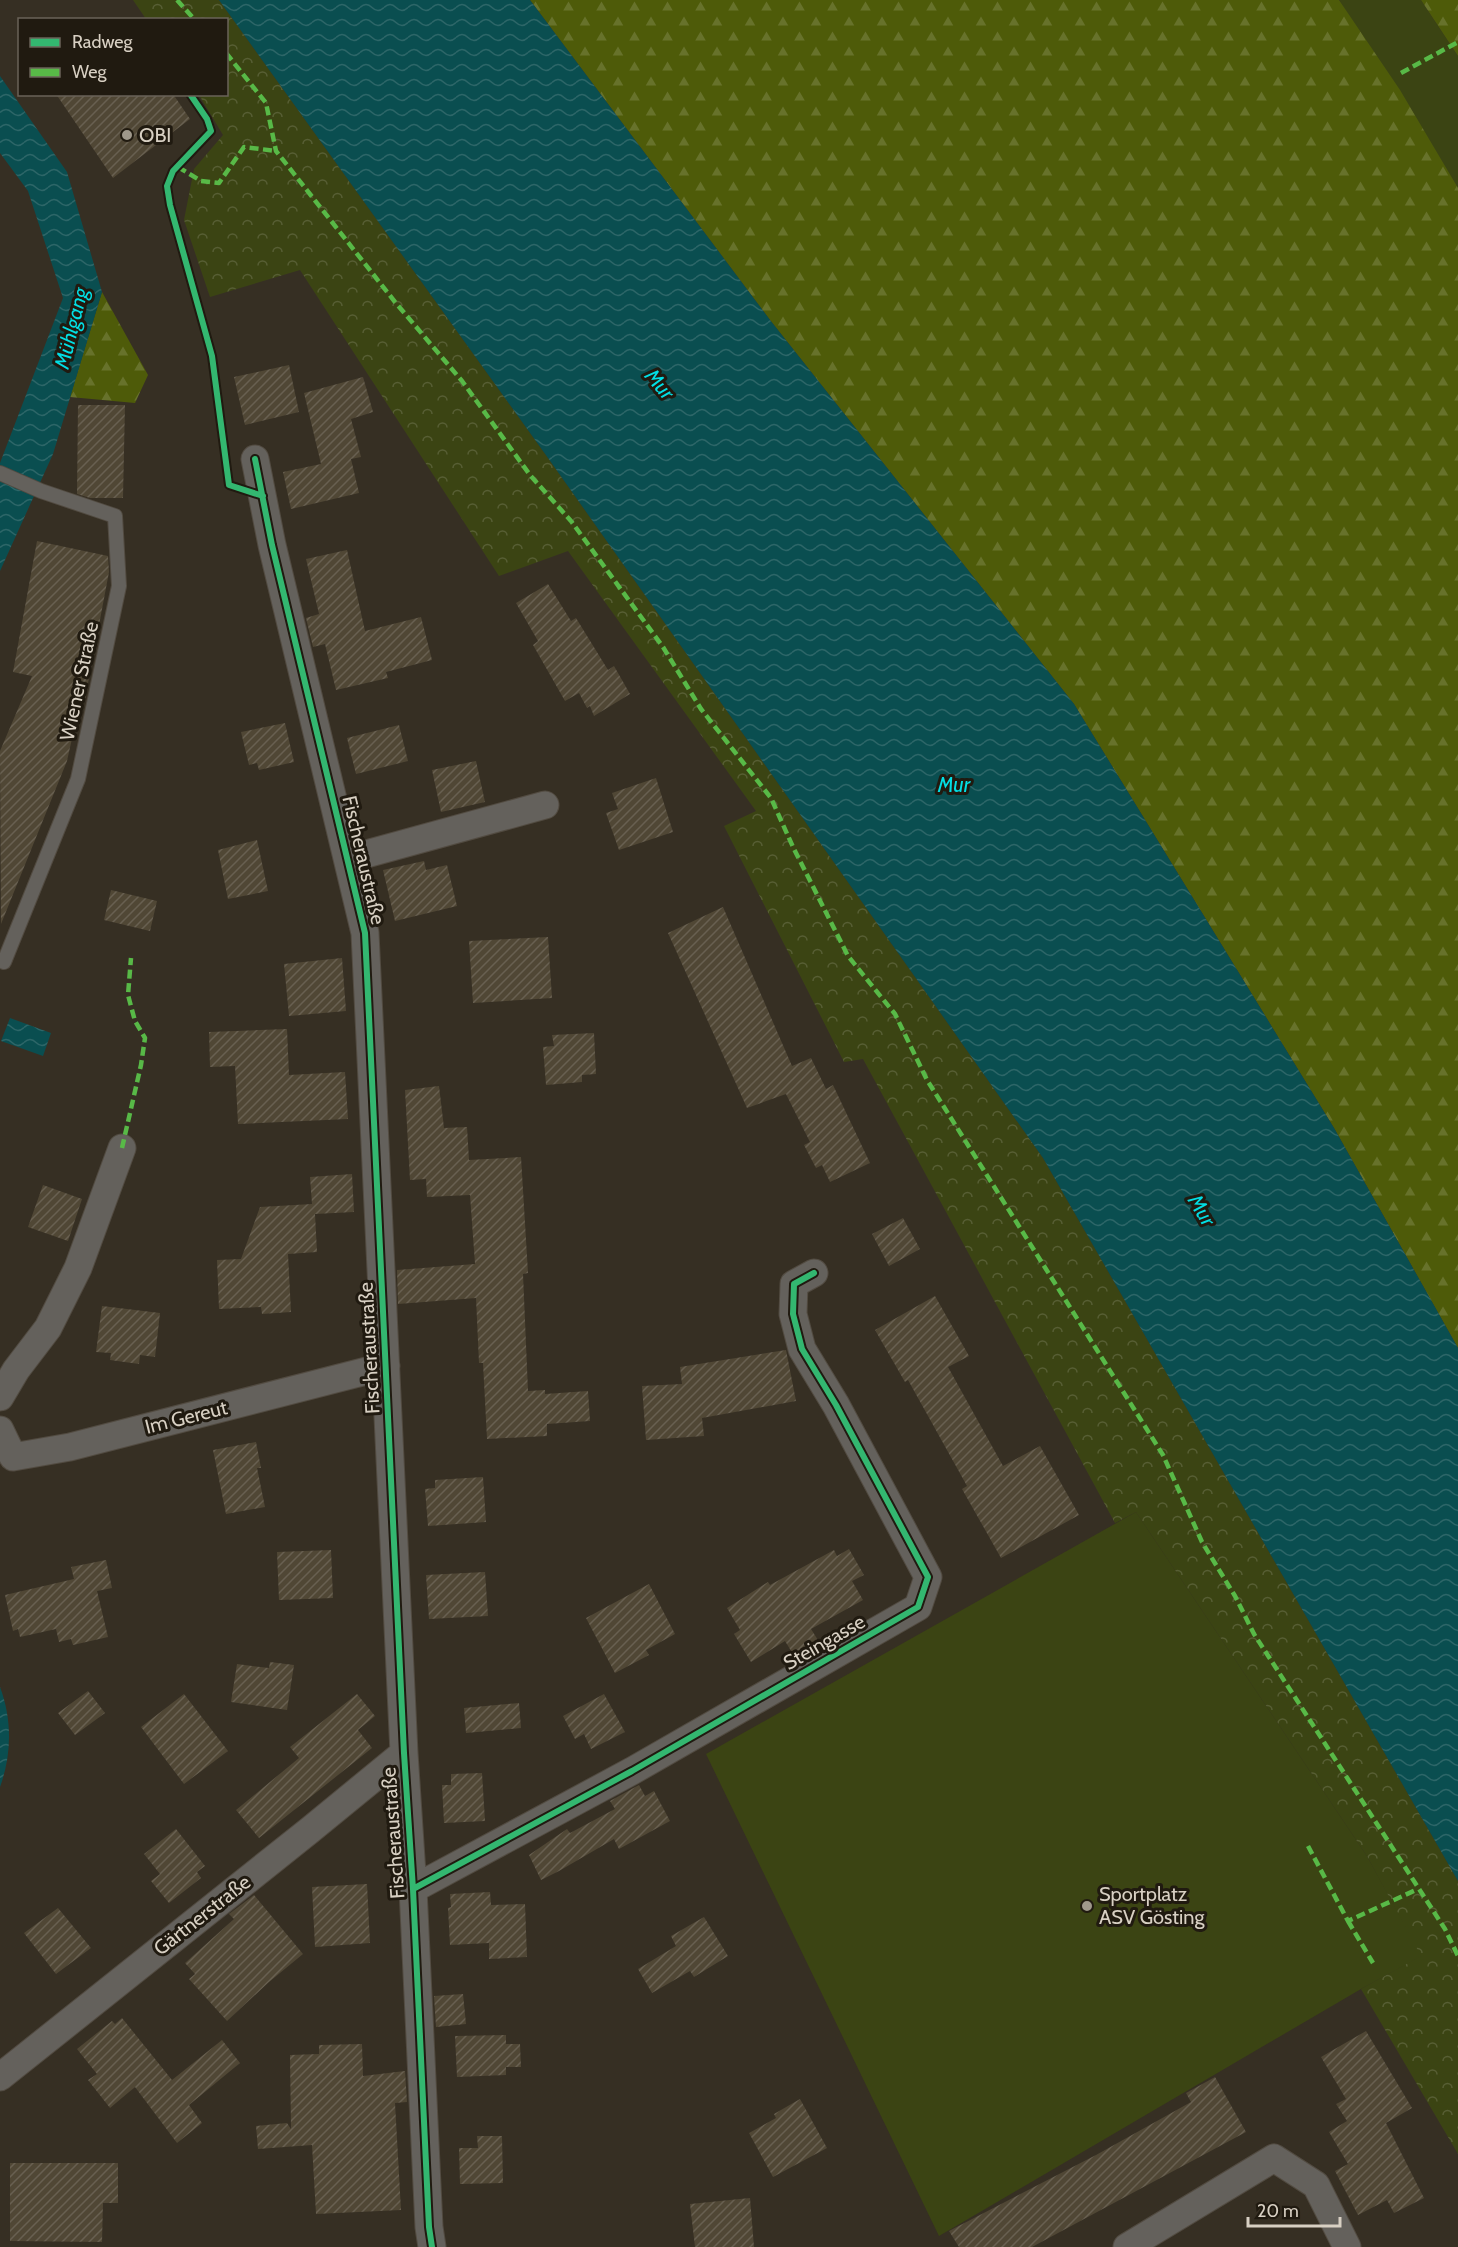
<svg xmlns="http://www.w3.org/2000/svg" width="1458" height="2247" viewBox="0 0 1458 2247" font-family="Cabin,sans-serif">
<style>
.green{fill:#3b4413}
.forest{fill:url(#forest-firs)}
.park{fill:url(#park-crowns)}
.water{fill:url(#water-waves)}
.building{fill:url(#building-hatch)}
.lines{fill:none;stroke-linecap:round;stroke-linejoin:round}
.lane-casing{stroke:#524b41;stroke-width:16}
.street-casing{stroke:#524b41;stroke-width:29}
.lane{stroke:#64615c;stroke-width:14}
.street{stroke:#64615c;stroke-width:27}
.quiet{stroke:#58b947;stroke-width:4.5;stroke-dasharray:9 4.5;stroke-linecap:butt}
.cycleway-casing{stroke:#201a10;stroke-width:10}
.cycleway{stroke:#33b770;stroke-width:6}
.poi-dot{fill:#9f988b;stroke:#201a10;stroke-width:2}
.labels{text-anchor:middle;dominant-baseline:central;stroke-width:6;stroke-linejoin:round;paint-order:stroke}
.poi-label{font-size:20px;fill:#d8d0c3;stroke:#201a10;text-anchor:start}
.street-label{font-size:20px;fill:#d8d0c3;stroke:#201a10}
.water-label{font-size:21px;font-style:italic;fill:#02dee4;stroke:#201a10}
</style>
<defs>
<pattern id="forest-firs" width="22" height="20" patternUnits="userSpaceOnUse" patternTransform="scale(1.5)"><rect width="22" height="20" fill="#4e5b09"/><path d="M5 1l3.5 6h-7zM16 11l3.5 6h-7z" fill="#67722b"/></pattern>
<pattern id="park-crowns" width="20" height="18" patternUnits="userSpaceOnUse" patternTransform="scale(1.5)"><rect width="20" height="18" fill="#3b4413"/><path d="M2 6a3 3 0 1 1 6 0M12 15a3 3 0 1 1 6 0" fill="none" stroke="#575e34"/></pattern>
<pattern id="water-waves" width="16" height="10" patternUnits="userSpaceOnUse" patternTransform="scale(1.5)"><rect width="16" height="10" fill="#0a4e50"/><path d="M0 5q4-4 8 0t8 0" fill="none" stroke="#2d6668"/></pattern>
<pattern id="building-hatch" width="6" height="6" patternUnits="userSpaceOnUse" patternTransform="scale(1.5)"><rect width="6" height="6" fill="#504735"/><path d="M-1 1l2-2M0 6l6-6M5 7l2-2" fill="none" stroke="#686051"/></pattern>
</defs>
<rect width="100%" height="100%" fill="#362f23"/>
<path class="green" d="M1339 0H1421L1458 56V189Z
M1136 1512 1367 1856 1422 1956 1361 1989 939 2236 706 1754Z"/>
<path class="forest" d="M530 0H1339L1400 90 1458 188V1348L1334 1128 1074 704 770 320Z
M1421 0H1458V56Z
M102 292 148 375 135 403 70 397Z"/>
<path class="park" d="M133 0H219L548 458 1043 1158 1458 1881V2154L1361 1989 1421 1956 1367 1856 1136 1512 1115 1523 863 1059 844 1062 724 826 756 811 568 551 499 576 300 270 210 297 184 220 194 169 223 135 199 95 226 94V20L146 19Z"/>
<path class="water" d="M219 0H530L770 320 1074 704 1334 1128 1458 1348V1881L1043 1158 548 458Z
M0 76 67 172 102 292 53 454 0 571V463L63 298 28 191 0 153Z
M10 1018 51 1033 43 1056 1 1041Z
M0 1687C12 1719 12 1754 0 1787Z"/>
<path class="building" d="M56 94H173L190 119 113 178Z
M289 365 299 412 245 425 234 377Z
M363 377 373 412 351 419 361 457 351 459 359 493 291 509 283 472 321 464 304 393Z
M78 405H125L123 498H90L77 494Z
M37 541 108 556 109 572 85 699 81 698 67 761 1 924 0 751 32 676 13 672Z
M347 550 365 631 421 617 432 660 386 672 388 678 336 690 325 644 313 647 306 618 319 614 306 559Z
M548 584 571 621 576 618 608 670 614 666 630 694 594 716 590 706 587 708 579 693 565 701 533 645 538 641 516 603Z
M285 723 294 762 259 770 257 763 249 765 241 732Z
M399 725 408 761 356 774 347 738Z
M476 761 485 802 441 812 432 770Z
M656 778 673 832 619 850 606 813 618 809 612 793Z
M257 840 268 891 228 899 218 850Z
M424 861 426 870 447 865 457 906 395 921 383 870Z
M111 890 157 901 150 931 104 920Z
M723 907 792 1066 811 1058 826 1089 833 1085 870 1163 830 1182 822 1165 816 1168 804 1145 810 1142 786 1094 747 1108 668 933Z
M548 937 552 998 473 1003 469 941Z
M342 958 346 1011 289 1016 284 964Z
M287 1029 289 1075 345 1072 348 1119 238 1124 235 1066 210 1067 209 1032Z
M594 1033 596 1074 582 1075V1082L546 1085 543 1047 554 1046 552 1035Z
M439 1086 444 1128 467 1127 469 1160 521 1157 528 1273 523 1274 528 1391 545 1390V1394L588 1391 590 1421 547 1424V1436L487 1439 483 1363H479L476 1298 398 1304 397 1270 475 1264 470 1195 427 1197 426 1179 410 1180 405 1090Z
M352 1174 354 1212 315 1214 317 1252 288 1254 291 1312 262 1314 261 1307 219 1309 217 1260 241 1259 260 1207 312 1204 310 1177Z
M43 1185 82 1199 68 1241 28 1227Z
M903 1218 920 1249 889 1266 872 1234Z
M935 1296 969 1356 948 1367 1003 1466 1040 1446 1079 1515 1001 1558 962 1489 967 1486 908 1380 905 1382 875 1330Z
M102 1306 160 1313 155 1357 140 1355 139 1364 110 1360 111 1353 96 1352Z
M786 1350 796 1401 702 1418 704 1436 646 1440 642 1386 682 1384 680 1367Z
M256 1442 261 1468H257L265 1507 226 1514 213 1450Z
M483 1477 486 1522 428 1526 425 1489 435 1488V1480Z
M849 1549 864 1575 852 1581 863 1600 811 1629 821 1645 796 1659 785 1641 751 1662 734 1634 740 1630 727 1608 768 1582 770 1585 834 1550 837 1556Z
M331 1550 333 1598 279 1600 277 1552Z
M106 1560 112 1588 97 1591 108 1637 73 1645 71 1639 59 1642 56 1629 20 1637 18 1629 13 1631 5 1595 74 1579 71 1567Z
M485 1572 488 1616 429 1619 426 1575Z
M649 1584 675 1634 646 1650 649 1655 615 1673 586 1618Z
M270 1662 294 1665 287 1710 231 1702 237 1664 269 1668Z
M88 1691 105 1713 75 1735 58 1713Z
M184 1694 228 1751 184 1784 141 1727Z
M357 1694 375 1716 358 1730 372 1748 259 1838 236 1810 299 1758 290 1747Z
M604 1694 625 1732 591 1749 584 1734 575 1739 563 1716Z
M519 1703 521 1728 466 1733 464 1708Z
M482 1773 485 1821 444 1823 442 1785H451V1774Z
M639 1785 645 1796 654 1791 670 1821 619 1849 614 1839 559 1871 541 1880 529 1855 567 1829 570 1833 615 1809 610 1801Z
M176 1829 205 1866 197 1872 201 1878 169 1903 151 1881 160 1874 144 1854Z
M367 1884 370 1943 315 1947 312 1887Z
M490 1892 491 1905 525 1904 527 1957 489 1959V1943L450 1945 448 1908 451 1907 450 1894Z
M254 1895 303 1954 269 1982 227 2021 189 1979 195 1974 185 1963 234 1919 229 1914Z
M58 1908 91 1948 56 1974 24 1933Z
M704 1917 728 1956 694 1977 690 1971 652 1993 638 1969 676 1946 671 1936Z
M463 1994 466 2024 436 2027 434 1996Z
M122 2018 172 2080 222 2040 240 2063 189 2105 202 2123 177 2143 135 2087 110 2108 88 2080 97 2074 77 2049 112 2021 115 2024Z
M1366 2031 1412 2108 1386 2123 1424 2198 1394 2213 1387 2200 1358 2215 1335 2171 1348 2164 1329 2132 1347 2121 1336 2104 1346 2099 1321 2057Z
M506 2035V2044H520L521 2067H506V2075L457 2077 455 2036Z
M362 2044 363 2076 405 2071 407 2102 395 2103 401 2210 316 2214 312 2145 258 2149 256 2126 287 2123 291 2129 290 2055 319 2054V2045Z
M1215 2077 1246 2132 1032 2247H959L949 2231 1096 2155 1191 2102 1186 2093Z
M800 2099 827 2148 773 2177 749 2133 776 2118 774 2114Z
M477 2136H502L503 2183 460 2184 459 2148H478Z
M10 2163H118V2203H103L102 2242 10 2241Z
M750 2198 754 2247H695L690 2204Z"/>
<g class="lines">
<defs>
<path id="lane" d="M0 473 41 491 115 516 119 586 78 779 4 962"/>
<path id="street" d="M255 459 272 545 365 933 404 1753 413 1889 429 2227 432 2247
M348 859 545 805
M0 1397 16 1370 48 1328 78 1268 122 1148
M0 1430 13 1457 70 1447 386 1366
M413 1889 632 1771 918 1607 928 1577 836 1405 802 1349 793 1314 794 1284 814 1273
M0 2077 310 1830 404 1753
M1127 2247 1274 2158 1316 2185 1347 2247"/>
</defs>
<use href="#lane" class="lane-casing"/>
<use href="#street" class="street-casing"/>
<use href="#lane" class="lane"/>
<use href="#street" class="street"/>
<path class="quiet" d="M177 0 195 20
M226 53 266 103 276 151 395 302 462 381 530 475 571 521 663 647 701 709 771 798 793 847 848 956 895 1014 927 1080 1163 1455 1202 1542 1235 1596 1254 1634 1445 1929 1458 1956
M1401 73 1458 42
M178 167 201 181 219 183 244 147 276 151
M122 1148 141 1065 145 1038 135 1021 128 995 131 958
M1308 1846 1348 1921 1418 1889
M1348 1921 1373 1963"/>
<defs>
<path id="cycleway" d="M190 94 207 119 211 131 173 171 167 186 170 205 212 356 229 485 263 496
M255 459 272 545 365 933 404 1753 413 1889 429 2227 432 2247
M413 1889 632 1771 918 1607 928 1577 836 1405 802 1349 793 1314 794 1284 814 1273"/>
</defs>
<use href="#cycleway" class="cycleway-casing"/>
<use href="#cycleway" class="cycleway"/>
</g>
<g class="poi-dot">
<circle cx="127" cy="135" r="6"/>
<circle cx="1087" cy="1906" r="6"/>
</g>
<g class="labels">
<g class="poi-label">
<text x="139" y="135">OBI</text>
<text x="1099" y="1894">Sportplatz<tspan x="1099" dy="23">ASV Gösting</tspan></text>
</g>
<g class="street-label">
<text transform="translate(79 681) rotate(-78)">Wiener Straße</text>
<text transform="translate(364 860) rotate(77)">Fischeraustraße</text>
<text transform="translate(369 1348) rotate(-93)">Fischeraustraße</text>
<text transform="translate(186 1417) rotate(-14)">Im Gereut</text>
<text transform="translate(824 1642) rotate(-30)">Steingasse</text>
<text transform="translate(393 1833) rotate(-94)">Fischeraustraße</text>
<text transform="translate(202 1915) rotate(-38)">Gärtnerstraße</text>
</g>
<g class="water-label">
<text transform="translate(71 328) rotate(-76)">Mühlgang</text>
<text transform="translate(660 384) rotate(50)">Mur</text>
<text x="954" y="784">Mur</text>
<text transform="translate(1202 1210) rotate(59)">Mur</text>
</g>
</g>
<rect x="18" y="18" width="210" height="78" fill="#201a10" stroke="#6a6358" stroke-width="1.5"/>
<rect x="30" y="38" width="30" height="9" fill="#33b770" stroke="#6a6358" stroke-width="1.5"/>
<text x="72" y="48" font-size="18" fill="#d8d0c3">Radweg</text>
<rect x="30" y="68" width="30" height="9" fill="#58b947" stroke="#6a6358" stroke-width="1.5"/>
<text x="72" y="78" font-size="18" fill="#d8d0c3">Weg</text>
<path d="M1248 2217v9h92v-9" fill="none" stroke="#d8d0c3" stroke-width="3"/>
<text x="1257" y="2217" font-size="18" fill="#d8d0c3" stroke="#201a10" stroke-width="4.5" paint-order="stroke">20 m</text>
</svg>
